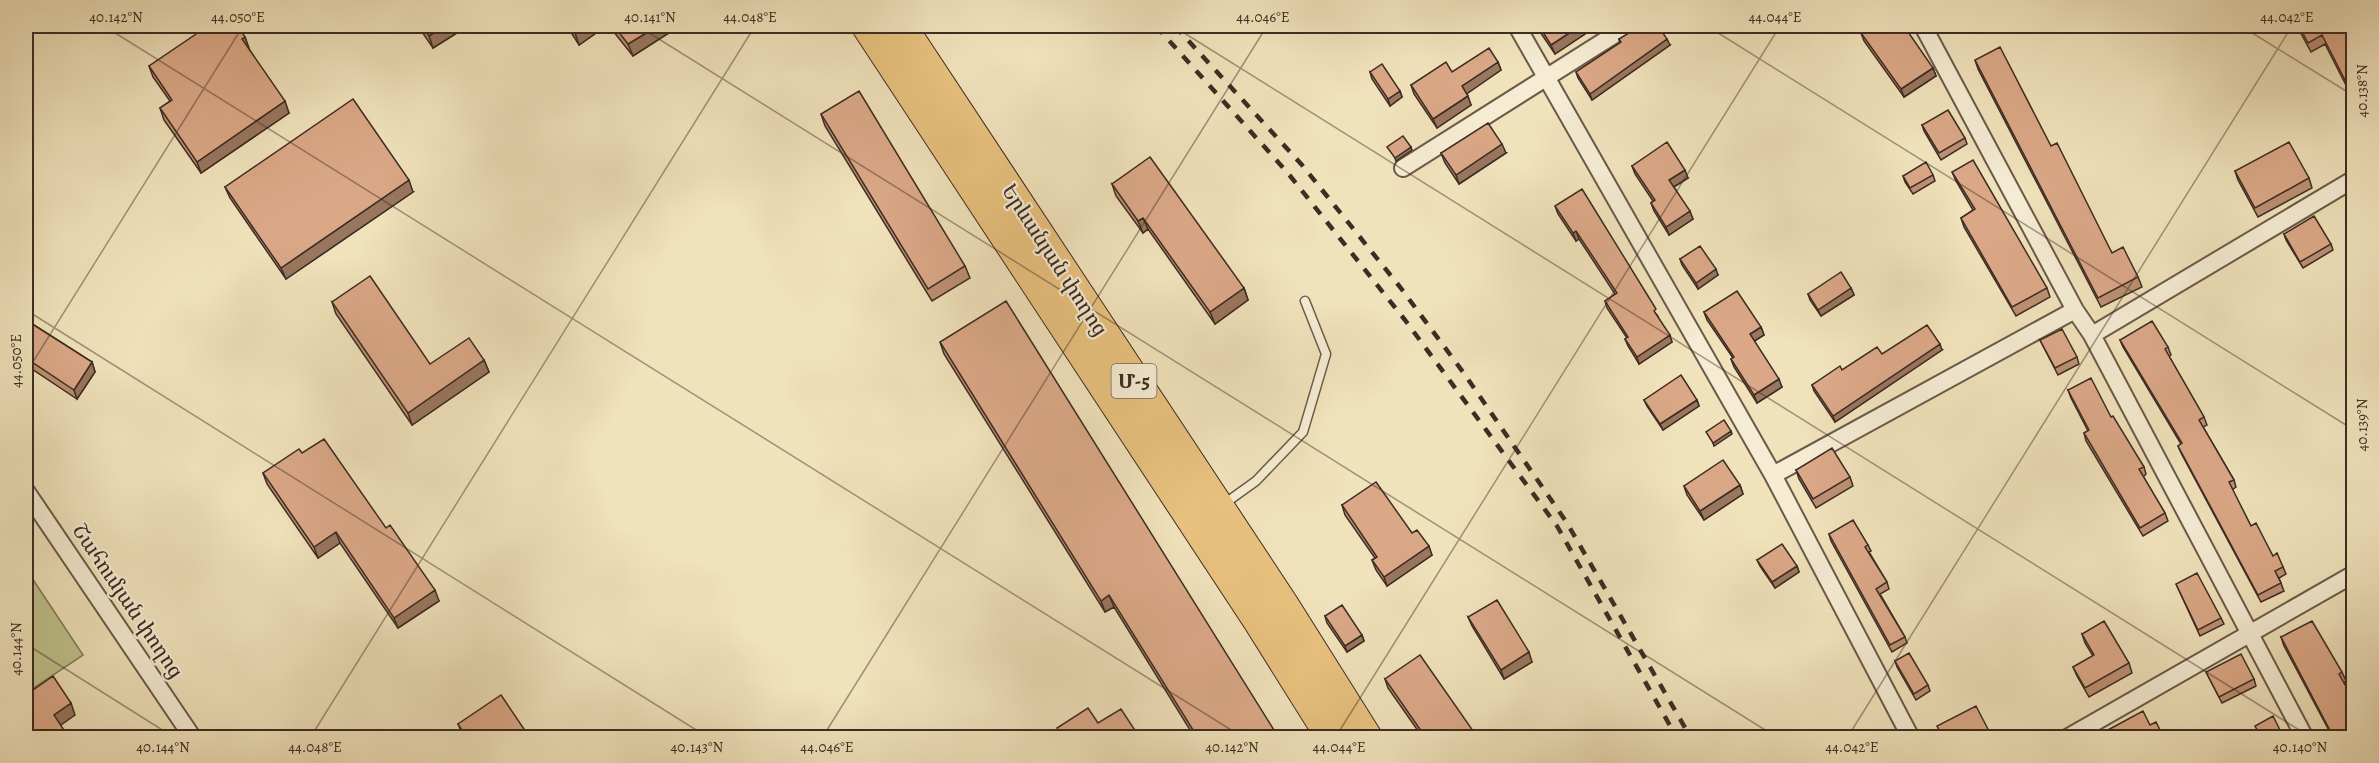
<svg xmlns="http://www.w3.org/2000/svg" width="2379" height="763" viewBox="0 0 2379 763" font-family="Alegreya,'Noto Serif Armenian',serif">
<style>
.green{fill:#bfc28c;stroke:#7e7758;stroke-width:1.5}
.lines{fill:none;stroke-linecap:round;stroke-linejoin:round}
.lane-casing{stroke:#6a5a49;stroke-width:11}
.street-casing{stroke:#6a5a49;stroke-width:20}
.highway-casing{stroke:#3d2c23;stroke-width:34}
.lane{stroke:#f5ecd3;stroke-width:8}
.street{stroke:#f5ecd3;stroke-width:16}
.highway{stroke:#e8c17e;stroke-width:32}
.rail{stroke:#3d2c23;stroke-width:4.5;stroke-dasharray:10 10;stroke-linecap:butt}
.wall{fill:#bc9074;stroke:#3d2c23;stroke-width:1.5}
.shaded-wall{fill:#99765e;stroke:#3d2c23;stroke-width:1.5}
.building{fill:#dba887;stroke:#3d2c23;stroke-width:1.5}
.ticks{fill:none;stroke:#3d2c23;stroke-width:1.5;stroke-opacity:0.45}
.labels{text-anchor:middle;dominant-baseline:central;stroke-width:4.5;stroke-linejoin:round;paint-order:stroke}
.shield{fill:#f5ecd3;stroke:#746658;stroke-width:1.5}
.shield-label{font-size:20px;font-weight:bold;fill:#3d2c23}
.street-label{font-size:21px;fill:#3d2c23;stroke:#f5ecd3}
.neatline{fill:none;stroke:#3d2c23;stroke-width:2}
.ticks-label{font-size:15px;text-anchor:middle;fill:#3d2c23}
</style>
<rect width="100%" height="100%" fill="#f0e2bb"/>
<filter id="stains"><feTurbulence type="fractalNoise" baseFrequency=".00333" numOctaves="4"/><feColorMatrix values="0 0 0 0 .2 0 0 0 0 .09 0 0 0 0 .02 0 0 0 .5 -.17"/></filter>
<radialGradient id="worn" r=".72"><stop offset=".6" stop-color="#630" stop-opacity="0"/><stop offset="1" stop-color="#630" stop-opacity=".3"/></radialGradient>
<path class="green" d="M26 569 83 655 26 693Z"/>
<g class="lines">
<defs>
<path id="lane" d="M1224 504 1256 481 1303 432 1326 354 1305 301"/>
<path id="street" d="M1517 26 1773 475 1911 738
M1923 26 2075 310 2092 335 2305 738
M1403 168 1628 26
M2092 335 2354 179
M1773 475 2075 310
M26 491 193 738
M2067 738 2354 574"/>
<path id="highway" d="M868 26 1259 620 1333 738
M900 26 1283 606 1366 738"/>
</defs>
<use href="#lane" class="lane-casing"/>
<use href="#street" class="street-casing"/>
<use href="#highway" class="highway-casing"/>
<use href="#lane" class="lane"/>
<use href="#street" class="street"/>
<use href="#highway" class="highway"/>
<path class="rail" d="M1156 26 1287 172 1405 320 1557 526 1677 738
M1175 26 1302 165 1400 287 1463 372 1567 523 1691 738"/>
</g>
<path class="wall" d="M418 26H468L433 48Z
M567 26H606L579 45Z
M609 26H678V27L633 56Z
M1536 26H1597L1555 54Z
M2297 26H2354V96L2352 97 2325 44 2311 52Z
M1861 33 1933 68 1936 76 1904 97 1864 41Z
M245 37 249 49 289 113 201 173 164 120 160 108 170 101 153 77 149 66Z
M1619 39 1670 45 1592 100 1578 78 1576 72 1620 43Z
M1975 60 2051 146 2112 253 2138 277 2142 287 2101 307 1978 69Z
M1498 62 1501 70 1466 93 1471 105 1437 128 1414 94 1411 85Z
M1370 72 1400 91 1402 97 1390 106 1372 79Z
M821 114 965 266 970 278 932 301 825 126Z
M1922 125 1965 138 1967 144 1941 160 1924 131Z
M1441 153H1506L1459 184 1445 163Z
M1632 166 1688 178 1674 187 1693 219 1669 235 1654 211 1651 203 1653 201 1635 174Z
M2235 171 2309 178 2312 188 2258 217 2238 180Z
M1952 172 2047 288 2050 297 2016 316 1964 227 1961 218 1973 210 1956 181Z
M1933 175 1935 181 1913 194 1905 182 1903 176Z
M1112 184 1244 288 1248 300 1215 324 1148 229 1143 233 1116 196Z
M225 187 413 192 286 279 230 198Z
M1555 206 1658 316V317L1672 342 1639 364 1628 346 1625 339 1627 338 1607 308 1605 301 1615 294 1579 239 1576 241 1558 214Z
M2284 234 2331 244 2333 250 2303 268 2286 240Z
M1680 259 1718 275 1698 289 1682 265Z
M1851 288 1854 295 1821 316 1810 300 1808 294Z
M332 302 430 364 484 360 489 372 412 425 336 314Z
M1704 312 1761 327 1764 335 1754 341 1782 387 1757 403 1734 367 1731 359 1733 358 1707 320Z
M26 320 92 362 95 372 77 399 26 365Z
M2040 340 2077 357 2079 364 2058 375Z
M2120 340 2168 347 2171 355 2169 356 2204 417 2207 425 2203 427 2234 480 2236 487 2232 490 2251 526 2273 556 2283 567 2286 574 2279 578 2284 591 2261 602 2181 453 2178 446 2181 444 2123 347Z
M940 342 1279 738H1195L1114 607 1105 612 944 354Z
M1942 350 1835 422 1814 391 1812 385 1842 370 1882 354Z
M2068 390 2111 417 2144 467 2146 474 2143 477 2165 513 2168 521 2143 536 2086 441 2084 433 2088 431 2071 398Z
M1644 400H1697L1699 406 1663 430 1647 406Z
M302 453 386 528 439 601 398 628 340 543 318 558 267 484 263 473Z
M1796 470 1850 477 1853 486 1816 508 1799 479Z
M1740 485 1743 494 1704 520 1687 495 1684 486Z
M1342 505 1412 533 1432 555 1387 586 1376 570 1372 560 1375 558 1345 515Z
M1829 534 1868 545 1871 551 1869 552 1887 582 1889 589 1880 594 1905 637 1907 643 1892 652 1831 541Z
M1757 560 1797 566 1799 572 1775 588 1760 566Z
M2176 584 2221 618 2224 624 2200 636Z
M1325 616 1362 635 1364 641 1347 652 1327 623Z
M1468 617 1532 662 1504 679 1472 626Z
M2082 634 2129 663 2132 673 2089 697 2077 676 2073 667 2093 656 2085 643Z
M2281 637 2342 672 2346 681 2344 682 2354 738H2333L2284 646Z
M1895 661 1928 685 1930 691 1916 700 1897 667Z
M2206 672 2254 679 2256 686 2222 703Z
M1385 679 1478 738H1423L1388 688Z
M458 724 530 738H464Z"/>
<path class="shaded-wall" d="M445 26H468L433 48 429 36Z
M585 26H606L579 45 575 33Z
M658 26H678V27L633 56 628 44Z
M1580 26H1597L1555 54 1551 45Z
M245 37 249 48 246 50 242 39Z
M1667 39 1670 45 1592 100 1590 94Z
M1498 62 1501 70 1465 95 1462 86Z
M1933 68 1936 76 1904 97 1901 89Z
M1400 91 1402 97 1390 106 1388 99Z
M1468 96 1471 105 1437 128 1433 119Z
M285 101 289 113 201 173 197 162Z
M1502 144 1506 153 1459 184 1456 175Z
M1411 147 1412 150 1396 161 1395 158Z
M1685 170 1688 178 1672 188 1669 180Z
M409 180 413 192 286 279 281 268Z
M1690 211 1693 219 1669 235 1666 227Z
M1143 218 1148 229 1143 233 1138 221Z
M1576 231 1579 239 1576 241 1573 233Z
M1716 269 1718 275 1698 289 1696 283Z
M1244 288 1248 300 1215 324 1210 312Z
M1851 288 1854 295 1821 316 1818 310Z
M1761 327 1764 335 1753 342 1750 334Z
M1670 335 1672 342 1639 364 1637 357Z
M1940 344 1942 350 1835 422 1833 416Z
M484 360 489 372 412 425 408 413Z
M92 362 95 372 77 399 74 390Z
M1779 379 1782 387 1757 403 1754 395Z
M1697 400 1699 406 1663 430 1660 424Z
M1731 431 1732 434 1714 446 1713 443Z
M1740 485 1743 494 1704 520 1700 511Z
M336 532 340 543 318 558 314 547Z
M1429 546 1432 555 1387 586 1384 577Z
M1797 566 1799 572 1775 588 1772 582Z
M435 590 439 601 398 628 394 618Z
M1109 595 1114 607 1105 612 1101 601Z
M1362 635 1364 641 1347 652 1345 646Z
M1529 652 1532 662 1504 679 1501 670Z
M71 703 75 715 58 727 54 715Z"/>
<path class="building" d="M208 26H238L245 37 242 39 285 101 197 162 160 108 172 100 149 66Z
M422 26H445L429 36Z
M570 26H585L575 33Z
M614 26H658L628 44Z
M1539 26H1580L1551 45Z
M1640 26H1658L1667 39 1590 94 1576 72 1621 42 1619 39Z
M1873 26H1904L1933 68 1901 89 1861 33Z
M2299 26H2354V85L2349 88 2322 35 2308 43Z
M2000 47 2051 146 2057 143 2112 253 2123 247 2138 277 2098 298 1975 60Z
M1489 48 1498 62 1462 86 1468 96 1433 119 1411 85 1446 62 1452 72Z
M1382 64 1400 91 1388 99 1370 72Z
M859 91 965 266 928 289 821 114Z
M353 99 409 180 281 268 225 187Z
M1948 110 1965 138 1939 153 1922 125Z
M1488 123 1502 144 1456 175 1441 153Z
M1403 136 1411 147 1395 158 1387 147Z
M1667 142 1685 170 1669 180 1690 211 1666 227 1651 203 1655 200 1632 166Z
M2289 142 2309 178 2255 208 2235 171Z
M1150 157 1244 288 1210 312 1143 218 1138 221 1112 184Z
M1973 160 2047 288 2012 307 1961 218 1975 209 1952 172Z
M1926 162 1933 175 1910 188 1903 176Z
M1582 189 1656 309 1654 311 1670 335 1637 357 1625 339 1628 337 1605 301 1617 293 1576 231 1573 233 1555 206Z
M2314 216 2331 244 2300 262 2284 234Z
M1700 246 1716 269 1696 283 1680 259Z
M1841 272 1851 288 1818 310 1808 294Z
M370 276 430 364 469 338 484 360 408 413 332 302Z
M1737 291 1761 327 1750 334 1779 379 1754 395 1731 359 1734 357 1704 312Z
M1006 301 1279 738H1198L1109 595 1101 601 940 342Z
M26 320 92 362 74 390 26 358Z
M2152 321 2168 347 2165 349 2204 417 2199 420 2234 480 2229 482 2251 526 2256 523 2273 556 2277 553 2283 567 2275 571 2281 583 2258 595 2178 446 2182 443 2120 340Z
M1927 325 1940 344 1833 416 1812 385 1840 366 1842 370 1877 347 1882 354Z
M2062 329 2077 357 2055 368 2040 340Z
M1681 375 1697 400 1660 424 1644 400Z
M2091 378 2111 417 2113 416 2144 467 2139 469 2165 513 2140 528 2084 433 2089 430 2068 390Z
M1724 420 1731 431 1713 443 1706 432Z
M324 439 386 528 390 525 435 590 394 618 336 532 314 547 263 473 299 449 302 453Z
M1832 448 1850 477 1813 499 1796 470Z
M1723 460 1740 485 1700 511 1684 486Z
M1376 482 1412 533 1417 530 1429 546 1384 577 1372 560 1377 557 1342 505Z
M1853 520 1868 545 1865 547 1887 582 1876 589 1905 637 1890 645 1829 534Z
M1782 544 1797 566 1772 582 1757 560Z
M2197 573 2221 618 2198 630 2176 584Z
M1497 600 1529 652 1501 670 1468 617Z
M1342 605 1362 635 1345 646 1325 616Z
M2104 621 2129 663 2085 688 2073 667 2094 655 2082 634Z
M2312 621 2342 672 2339 674 2354 701V738H2334L2281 637Z
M1909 653 1928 685 1914 694 1895 661Z
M2241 654 2254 679 2219 697 2206 672Z
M1420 655 1478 738H1426L1385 679Z
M53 676 71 703 54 715 69 738H28L26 734V695Z
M501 695 530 738H467L458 724Z
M1976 706 1992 737 1943 738 1937 726Z
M1088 708 1098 723 1121 709 1140 738H1063L1057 728Z
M2143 711 2150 725 2156 722 2164 738H2093Z
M2273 716 2284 738H2255L2260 735 2255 726Z"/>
<path class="ticks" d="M104 26 1244 738M638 26 1778 738M1173 26 2312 738M1707 26 2354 430M2241 26 2354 96M26 310 709 738M26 373 243 26M26 644 175 738M310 738 755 26M822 738 1267 26M1335 738 1780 26M1847 738 2292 26"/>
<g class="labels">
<rect class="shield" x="1111.5" y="364" width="45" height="34" rx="4.5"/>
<g class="shield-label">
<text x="1134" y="381">Մ-5</text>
</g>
<g class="street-label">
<text transform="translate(1055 260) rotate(57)">Երևանյան փողոց</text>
<text transform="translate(128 601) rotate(56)">Շահումյան փողոց</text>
</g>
</g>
<rect width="2379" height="763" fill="none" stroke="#f0e2bb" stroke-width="66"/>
<rect x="33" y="33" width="2313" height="697" class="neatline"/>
<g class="ticks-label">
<text x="116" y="22">40.142°N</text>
<text x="238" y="22">44.050°E</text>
<text x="650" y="22">40.141°N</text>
<text x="750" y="22">44.048°E</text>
<text x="1263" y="22">44.046°E</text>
<text x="1775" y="22">44.044°E</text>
<text x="2287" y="22">44.042°E</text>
<text transform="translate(2362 91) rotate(-90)" y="5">40.138°N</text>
<text transform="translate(16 361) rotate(-90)" y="5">44.050°E</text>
<text transform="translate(2362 425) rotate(-90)" y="5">40.139°N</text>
<text transform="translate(16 649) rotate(-90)" y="5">40.144°N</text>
<text x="163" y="752">40.144°N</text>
<text x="315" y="752">44.048°E</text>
<text x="697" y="752">40.143°N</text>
<text x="827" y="752">44.046°E</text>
<text x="1232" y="752">40.142°N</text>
<text x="1339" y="752">44.044°E</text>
<text x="1852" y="752">44.042°E</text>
<text x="2300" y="752">40.140°N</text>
</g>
<rect width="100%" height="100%" filter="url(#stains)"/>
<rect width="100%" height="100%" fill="url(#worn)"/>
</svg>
